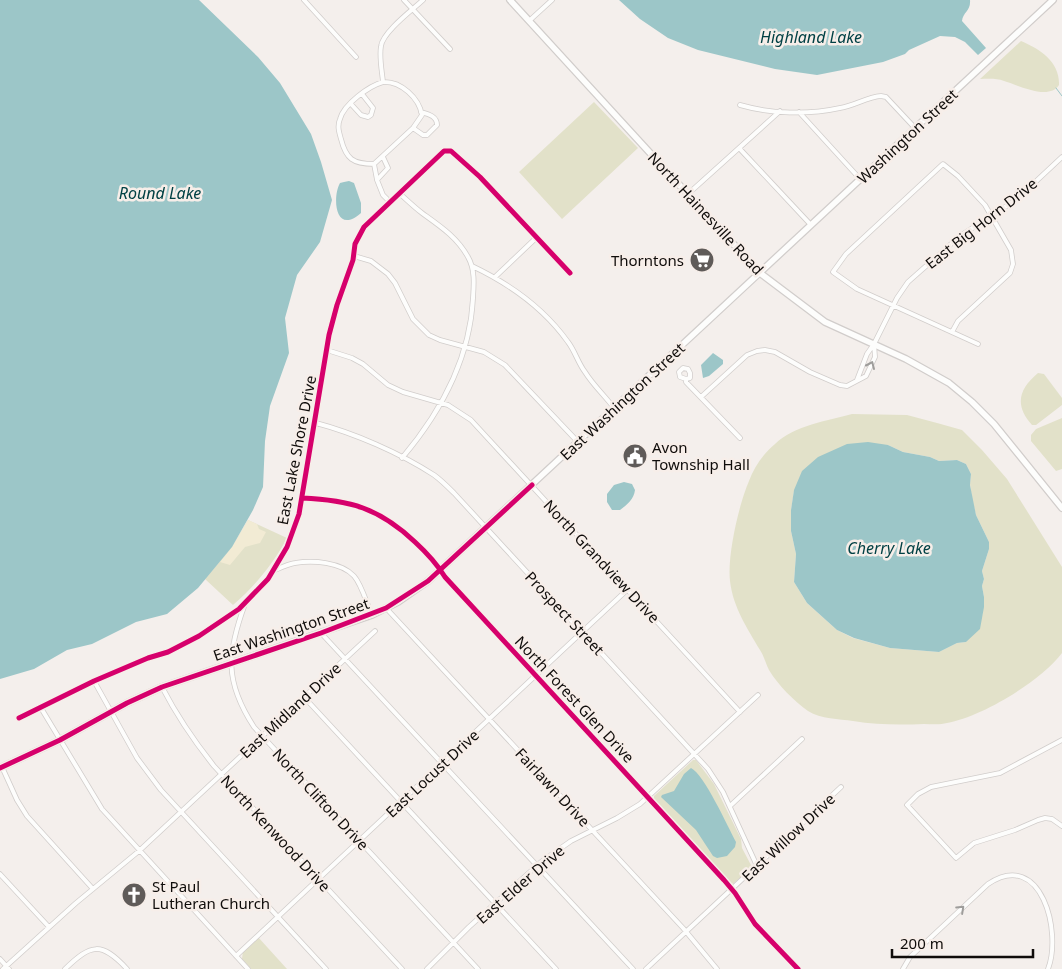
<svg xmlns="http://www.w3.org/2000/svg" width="1062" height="969" viewBox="0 0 1062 969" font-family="'Noto Sans',sans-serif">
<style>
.green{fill:#e2e1c9;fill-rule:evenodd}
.sand{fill:#f2ebd4}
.water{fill:#9cc6c8}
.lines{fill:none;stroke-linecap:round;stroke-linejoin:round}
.stream{stroke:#9cc6c8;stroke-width:1}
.minor-casing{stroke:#d1cdcb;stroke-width:5.5}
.secondary-casing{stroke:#d1cdcb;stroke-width:8}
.minor{stroke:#fdfdfc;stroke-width:4}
.secondary{stroke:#fdfdfc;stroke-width:5.5}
.cycleway-casing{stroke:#f7eee9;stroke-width:8}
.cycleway{stroke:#d6006c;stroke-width:5}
.oneway{stroke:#9e9d9b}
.labels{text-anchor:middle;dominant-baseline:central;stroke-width:5;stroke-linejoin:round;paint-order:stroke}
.street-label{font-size:15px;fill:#0f0c0a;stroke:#f7eee9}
.poi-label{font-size:15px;fill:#0f0c0a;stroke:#f7eee9;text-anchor:start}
.water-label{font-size:16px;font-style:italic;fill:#014044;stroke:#f7eee9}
</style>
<rect width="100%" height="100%" fill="#f4efec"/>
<path class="green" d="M1021 41C1040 49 1060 62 1059 85 1049 101 1018 85 1004 81 996 78 988 79 980 79Z
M594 102 638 148 562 219 519 172Z
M1038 373 1044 374 1062 398V405L1036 425H1032C1014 405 1019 389 1038 373Z
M852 414 907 415 937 423 962 430 982 450 1007 479 1062 567V653C1041 681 982 717 947 723 940 725 932 724 924 724 900 725 877 725 853 721 839 719 821 719 808 711 794 701 778 685 769 670 766 664 764 656 760 650 747 628 733 607 730 581 727 556 739 504 749 481 754 467 764 453 775 444 795 425 827 421 852 414ZM888 445 903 452 930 457 939 461 957 460 966 464 971 474 970 484 972 499 976 515 989 542V549L982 571 984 579 982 586 984 597 982 616 966 642 957 643 939 652 890 648 853 638 837 630 807 603 794 582 796 554 791 531V510L794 491Z
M1062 418V469L1056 471 1031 441V435L1036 429Z
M248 520 287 538C273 564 256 585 233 605L205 579 232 547Z
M693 760H696L714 784 741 839 742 848 752 867 733 884 730 882 654 799V796Z
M258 937 287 969H251L242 959 243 951Z"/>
<path class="sand" d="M248 520 257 524 259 529 266 532 260 543 245 547 230 565 220 562 232 547Z"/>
<path class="water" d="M0 0H199L258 57 280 83 311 134 321 162 332 200 320 242 297 275 285 318 289 353 270 406 265 441 263 487 253 510 232 547 198 588 167 614 136 622 92 644 67 650 34 669 0 679Z
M619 0H970C971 11 963 12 962 21L986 48 978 55 965 42 955 37 940 36 909 50 905 54 883 62 817 75 775 69 698 50 668 38 640 19Z
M344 182 349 181 354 183 361 203V213C335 236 332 197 340 183Z
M713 353 723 360V364L709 376 703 378 701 365Z
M868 442 888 445 903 452 930 457 939 461 957 460 966 464 971 474 970 485 976 515 989 542V549L982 571 984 579 982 586 984 597V607L980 629 966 642 957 643 939 652 890 648 854 638 837 630 807 603 794 582 796 554 791 531V510L794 490 802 471 818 457 847 444Z
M624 482 632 484 635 490C634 499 627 505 620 510H612L607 502V494L614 485Z
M691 768C704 774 728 827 736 842L735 847 727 856 717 858 713 856 696 830 661 797 662 795 674 791 684 774Z"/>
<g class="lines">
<path class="stream" d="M1056 88 1062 96"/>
<defs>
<path id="minor" d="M304 0 356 57
M404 0 450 49
M529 21 552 0
M383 82C401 81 419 98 422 115L413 128 374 164C353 164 346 159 341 139 339 132 337 126 340 119 344 104 369 86 383 82Z
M383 82C382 71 379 58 381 46 383 32 411 11 423 0
M351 104 361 115 368 117 371 115 373 108 362 94
M740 105C771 114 808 115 840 108 854 106 867 97 881 96L886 97 915 128
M799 112 861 180
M413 128 423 135H427L437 125C437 116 428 114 421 112
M739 148 811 225
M383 157 388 168 377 180 383 195 390 202
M374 164 377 180
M399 193C407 200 414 207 422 213 440 226 457 237 468 257 475 269 474 284 473 298 470 358 441 412 402 458
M688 194 780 111
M354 256 371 261 388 274 395 283 413 319 429 335 440 340 484 352 505 365 578 442
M472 266C510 284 543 307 568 342 575 351 578 363 585 372 593 385 605 396 614 408
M495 277 536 238
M952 332 958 321 1010 273 1013 264 1011 250 985 205 958 176 943 164 846 254 833 272 857 289 978 344
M327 350 352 358 363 364 388 385 403 392 448 405 471 420 740 712
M686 379 690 378V373L688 369 683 368 679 372 680 377 686 379V382L740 438
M857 380 867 354 874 344 897 298 908 282 960 236 1016 200 1062 157
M701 397 747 355 757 351 765 350 775 352 810 372 840 385 847 386 866 376 875 357 874 344
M316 423C354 433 400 453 434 475 441 480 448 487 454 493L708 769 723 792 757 866
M302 498C350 500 379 508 415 542 427 553 437 564 445 577L724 880 735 893 755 924 798 969
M273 571C280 568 288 564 295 563 313 560 341 562 354 576 362 585 367 605 372 615
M245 604C227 653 224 681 254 727L478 969
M386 608 683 928 717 969
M321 633 633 969
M94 681 137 758 161 790 326 969
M162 687C177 716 194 741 214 766L402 969
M304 697 556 969
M41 708 102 809 248 969
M19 718 94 681 148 658 168 652 199 636 239 609 268 579 287 547 299 514 329 335 337 305 353 260 355 244 364 227 444 151H451L480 177 570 273
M1062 740 1000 773 931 787 918 794 907 805 956 858 974 843 1015 830 1038 820 1045 818 1052 819 1062 826
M2 767 17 800 27 816 93 889
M730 806 802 739
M0 874 49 927
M236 956 628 589
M0 959 9 969
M3 969 76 903 139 851 375 631
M65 969C91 944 101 941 127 969
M427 969 469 927 541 862 571 841 617 818 640 804 758 695
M646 969 841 787
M903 969 910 957 988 884C1042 848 1062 933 1048 969"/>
<path id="secondary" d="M510 0 760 273 825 322 906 359 949 383 972 402 994 424 1062 508
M0 768 60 740 127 703 162 687 372 615 398 602 428 581 1053 0"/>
</defs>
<use href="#minor" class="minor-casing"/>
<use href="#secondary" class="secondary-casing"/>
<use href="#minor" class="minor"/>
<use href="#secondary" class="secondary"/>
<defs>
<path id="cycleway" d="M302 498C350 500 379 508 415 542 427 553 437 564 445 577L724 880 735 893 755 924 798 969
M19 718 94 681 148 658 168 652 199 636 239 609 268 579 287 547 299 514 329 335 337 305 353 260 355 244 364 227 444 151H451L480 177 570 273
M0 768 60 740 127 703 162 687 321 633 386 608 428 581 532 485"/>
</defs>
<use href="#cycleway" class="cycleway-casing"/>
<use href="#cycleway" class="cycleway"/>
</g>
<defs><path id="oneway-chevron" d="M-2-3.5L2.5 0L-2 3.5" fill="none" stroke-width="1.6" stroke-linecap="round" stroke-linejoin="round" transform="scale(1.25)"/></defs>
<g class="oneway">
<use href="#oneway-chevron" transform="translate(871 365) rotate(-66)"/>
<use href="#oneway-chevron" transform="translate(961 909) rotate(-43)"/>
</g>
<defs>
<symbol id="supermarket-disc" viewBox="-11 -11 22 22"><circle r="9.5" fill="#5f5b59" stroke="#f7eee9"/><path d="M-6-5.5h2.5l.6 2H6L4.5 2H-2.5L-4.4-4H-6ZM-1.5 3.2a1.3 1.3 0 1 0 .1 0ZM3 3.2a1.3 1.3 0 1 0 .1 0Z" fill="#fff"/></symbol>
<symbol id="civic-disc" viewBox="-11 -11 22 22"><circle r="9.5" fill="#5f5b59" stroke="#f7eee9"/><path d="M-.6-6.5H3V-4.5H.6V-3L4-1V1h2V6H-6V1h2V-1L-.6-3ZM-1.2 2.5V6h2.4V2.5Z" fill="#fff"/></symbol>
<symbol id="church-disc" viewBox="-11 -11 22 22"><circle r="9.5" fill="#5f5b59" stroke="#f7eee9"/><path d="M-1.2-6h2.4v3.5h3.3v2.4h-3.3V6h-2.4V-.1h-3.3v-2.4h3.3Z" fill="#fff"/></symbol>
</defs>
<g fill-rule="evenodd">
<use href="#supermarket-disc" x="688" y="246" width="28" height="28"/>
<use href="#civic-disc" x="621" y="442" width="28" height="28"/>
<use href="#church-disc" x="120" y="881" width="28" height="28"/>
</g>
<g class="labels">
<g class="street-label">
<text transform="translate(907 136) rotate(-43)">Washington Street</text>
<text transform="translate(706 213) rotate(47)">North Hainesville Road</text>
<text transform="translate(981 223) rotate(-38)">East Big Horn Drive</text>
<text transform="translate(622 401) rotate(-43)">East Washington Street</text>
<text transform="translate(296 450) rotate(-79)">East Lake Shore Drive</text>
<text transform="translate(602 561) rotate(47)">North Grandview Drive</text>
<text transform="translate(565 613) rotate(47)">Prospect Street</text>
<text transform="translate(291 629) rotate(-19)">East Washington Street</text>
<text transform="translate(575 699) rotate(47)">North Forest Glen Drive</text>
<text transform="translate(290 710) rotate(-43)">East Midland Drive</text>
<text transform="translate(432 773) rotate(-43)">East Locust Drive</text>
<text transform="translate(553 787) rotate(47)">Fairlawn Drive</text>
<text transform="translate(321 799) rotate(47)">North Clifton Drive</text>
<text transform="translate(276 833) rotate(47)">North Kenwood Drive</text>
<text transform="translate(788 837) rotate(-43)">East Willow Drive</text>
<text transform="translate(520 884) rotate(-41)">East Elder Drive</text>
</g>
<g class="poi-label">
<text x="684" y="260" text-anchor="end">Thorntons</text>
<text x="652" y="447">Avon<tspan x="652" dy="17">Township Hall</tspan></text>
<text x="152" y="886">St Paul<tspan x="152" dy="17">Lutheran Church</tspan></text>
</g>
<g class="water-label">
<text x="811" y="37">Highland Lake</text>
<text x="160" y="193">Round Lake</text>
<text x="889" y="548">Cherry Lake</text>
</g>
</g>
<path d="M892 949v8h141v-8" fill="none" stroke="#0f0c0a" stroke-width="2.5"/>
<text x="900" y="949" font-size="15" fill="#0f0c0a" stroke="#f7eee9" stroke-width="4" paint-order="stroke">200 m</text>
</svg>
